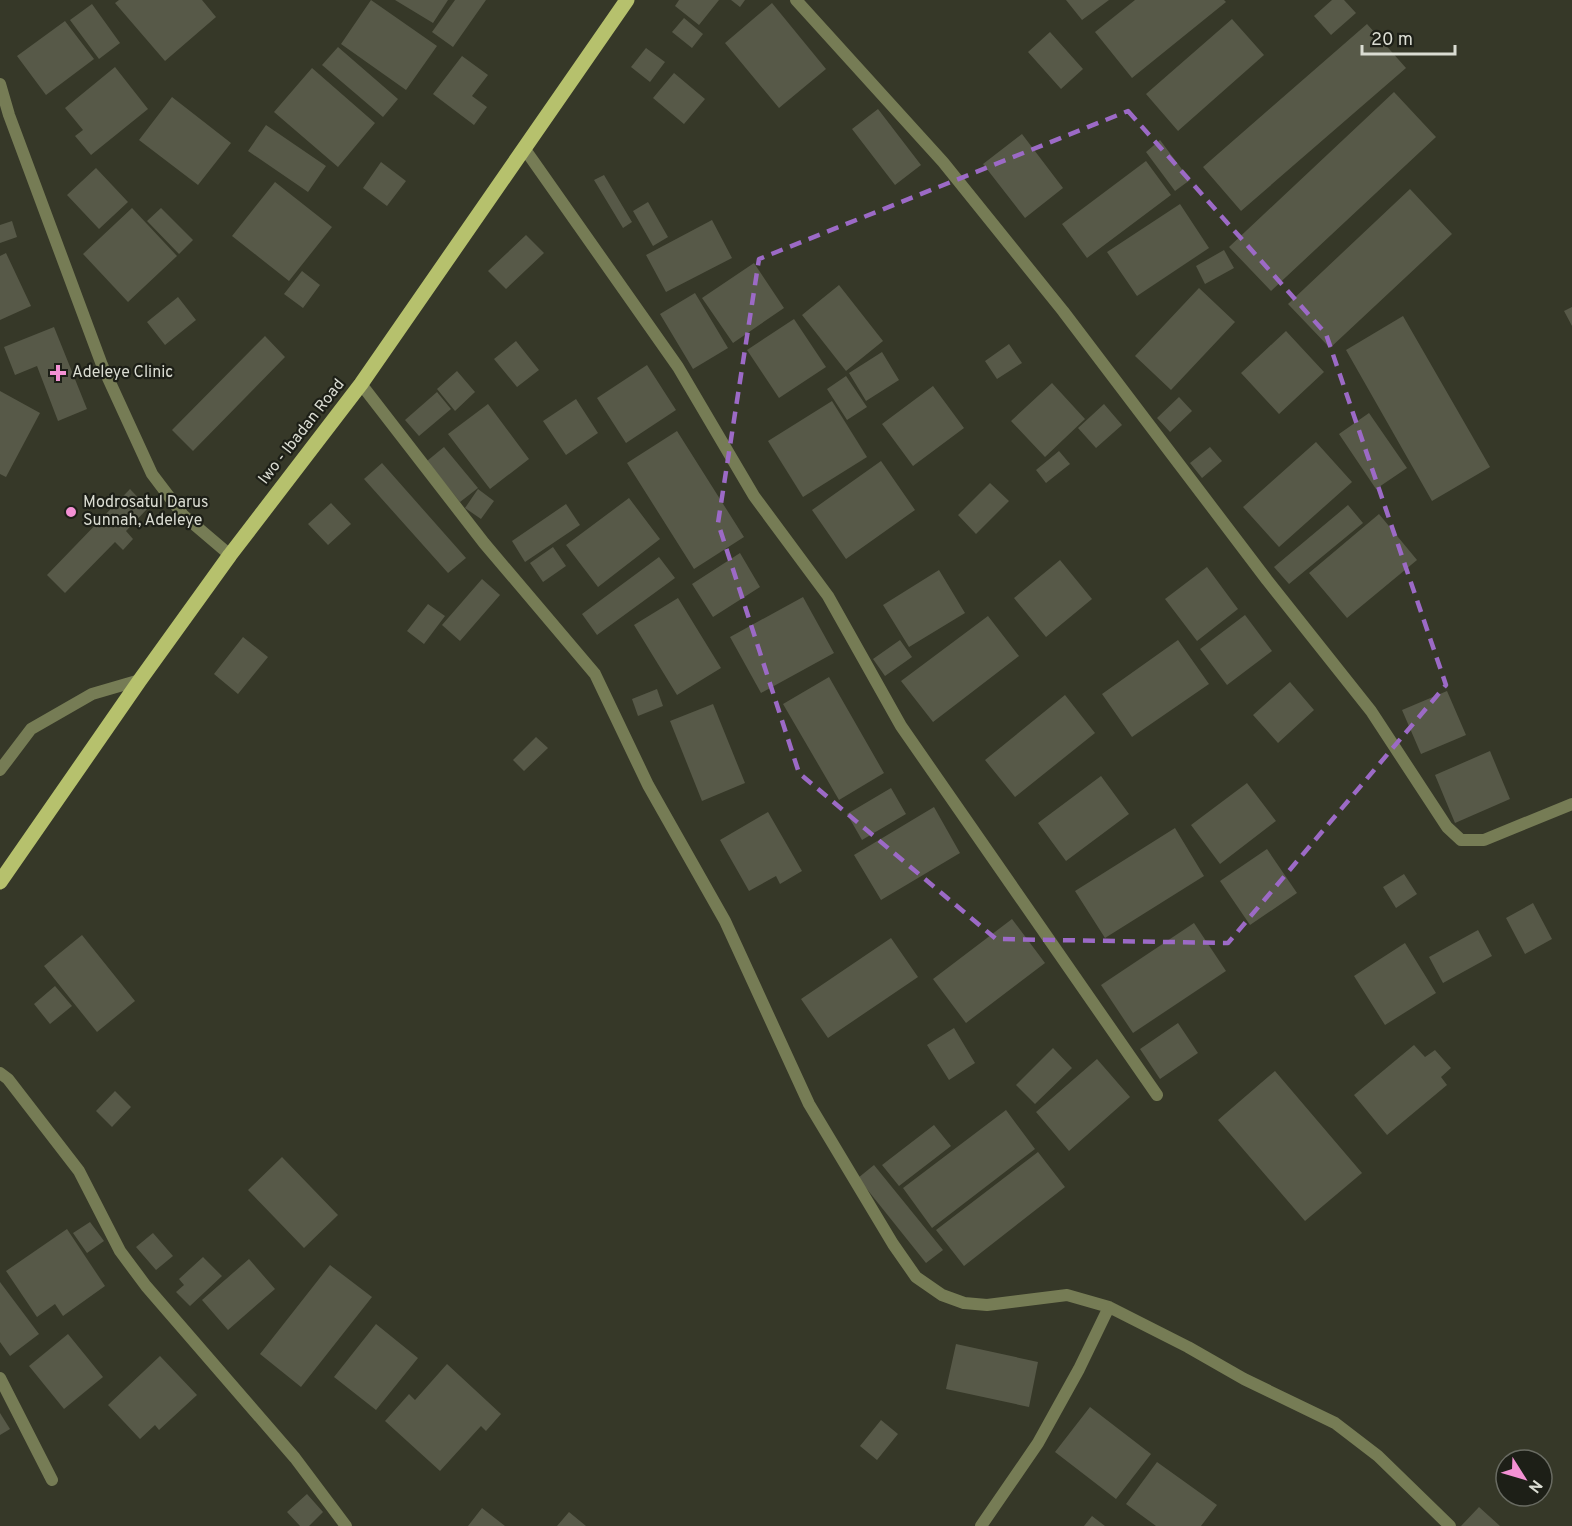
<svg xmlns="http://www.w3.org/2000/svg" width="1572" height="1526" viewBox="0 0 1572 1526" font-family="Overpass,sans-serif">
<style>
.building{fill:#575948}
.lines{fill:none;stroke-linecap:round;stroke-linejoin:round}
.minor{stroke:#767c55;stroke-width:12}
.primary{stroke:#b6c16d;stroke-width:15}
.marked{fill:none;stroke:#9c6ac6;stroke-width:4.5;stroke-dasharray:12 8;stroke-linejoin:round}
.poi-dot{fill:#f491d4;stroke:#1d1f17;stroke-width:2}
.labels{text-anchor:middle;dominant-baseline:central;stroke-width:4.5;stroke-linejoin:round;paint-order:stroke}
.poi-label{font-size:16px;fill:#dadcd2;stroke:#1d1f17;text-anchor:start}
.street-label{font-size:16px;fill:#dadcd2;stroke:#1d1f17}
</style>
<rect width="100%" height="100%" fill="#363828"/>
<path class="building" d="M119 0H202L216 17 165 61 115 3Z
M371 0 437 46 406 90 341 44Z
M395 0H448L433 23Z
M455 0H486L453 47 432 32Z
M679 0H719L699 25 675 6Z
M731 0H745L740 7Z
M1066 0H1109L1082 20Z
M1135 0H1224L1226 2 1132 78 1095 32Z
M1332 0H1344L1356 13 1331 35 1314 16Z
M772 3 826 69 779 108 725 43Z
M92 4 120 43 99 59 70 20Z
M684 18 703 34 692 48 672 32Z
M1232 19 1264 55 1178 131 1146 94Z
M65 21 94 59 46 95 17 56Z
M1367 24 1406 68 1241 211 1203 167Z
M1050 32 1083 69 1061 89 1028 52Z
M338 47 398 99 383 117 322 65Z
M646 48 665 62 650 82 631 67Z
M462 56 488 75 472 96 487 107 474 125 433 94Z
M115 67 148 109 91 155 75 136 83 130 65 108Z
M312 68 375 123 338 167 274 112Z
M674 73 705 99 684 124 653 98Z
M1394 92 1436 137 1271 291 1229 247Z
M172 97 231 143 198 185 139 140Z
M878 109 921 165 895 185 852 129Z
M266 125 326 166 308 192 248 151Z
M1022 134 1063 188 1025 218 983 164Z
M1160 140 1190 180 1175 191 1146 152Z
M1146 161 1171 195 1087 258 1062 224Z
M381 162 406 181 387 206 363 188Z
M96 168 128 202 99 229 67 195Z
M604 175 632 222 623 228 594 180Z
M275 182 332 227 289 281 232 236Z
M1410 189 1452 234 1330 348 1288 304Z
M648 202 668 237 653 246 633 211Z
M1180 204 1209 248 1137 296 1107 252Z
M132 208 177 256 128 302 83 254Z
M161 208 193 240 179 254 147 221Z
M712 220 732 258 666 292 646 255Z
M12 221 17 237 0 243V225Z
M526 235 544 253 506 289 488 271Z
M1224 250 1234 268 1205 284 1196 266Z
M6 253 31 306 0 320V256Z
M754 263 784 308 733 343 702 298Z
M302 271 320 285 303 308 284 294Z
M839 285 883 341 846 371 802 315Z
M1199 288 1235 322 1171 390 1135 356Z
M695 293 728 348 693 369 660 314Z
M178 297 196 320 165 345 147 322Z
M1572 307V326L1564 311Z
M1403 316 1490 467 1432 501 1346 350Z
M794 319 826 367 779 398 747 350Z
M54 327 87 409 58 421 37 366 15 375 4 347Z
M1286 331 1324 372 1279 414 1241 373Z
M265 336 285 357 193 451 172 430Z
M516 341 539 370 517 387 494 359Z
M1009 344 1022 363 997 379 985 361Z
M882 352 899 380 866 401 849 373Z
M647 365 676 410 626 443 597 398Z
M457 371 475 392 455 411 437 389Z
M846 376 867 407 847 420 827 389Z
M1052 383 1085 419 1045 457 1011 421Z
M933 386 964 428 913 466 882 424Z
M0 391 40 413 6 477 0 474Z
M437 392 451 409 419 436 405 420Z
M1179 397 1192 411 1170 432 1157 418Z
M576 399 598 433 566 455 543 421Z
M832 401 867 457 803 497 768 441Z
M488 404 529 459 490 489 448 434Z
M1104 404 1122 425 1096 448 1078 428Z
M1369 413 1407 468 1376 489 1339 434Z
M677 431 744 537 694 569 627 463Z
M1316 442 1352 482 1279 547 1243 507Z
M444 447 478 488 460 502 427 461Z
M1210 447 1222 461 1202 478 1190 463Z
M1059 451 1070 464 1046 483 1036 470Z
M881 461 915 510 846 559 812 510Z
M382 463 466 558 448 573 364 479Z
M990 483 1009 501 976 534 958 515Z
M130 489 148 508 126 531 133 539 123 550 115 542 65 593 47 575Z
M478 489 494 501 481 519 465 508Z
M629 498 660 539 598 587 566 545Z
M331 503 351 524 328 545 308 524Z
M566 504 580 525 525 562 512 541Z
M1348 505 1363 523 1289 584 1274 567Z
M1379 514 1417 560 1347 618 1309 573Z
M553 547 566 566 543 582 530 563Z
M740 553 760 587 713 617 692 584Z
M659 557 675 578 597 635 582 614Z
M1060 560 1092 599 1046 637 1014 598Z
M1207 567 1238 609 1197 641 1165 599Z
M939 570 965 613 909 647 883 605Z
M482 579 500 595 460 641 442 625Z
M803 597 834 653 761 693 730 637Z
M678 598 721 668 677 695 634 625Z
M428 604 445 616 424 644 407 631Z
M1245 615 1272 651 1227 685 1200 649Z
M988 616 1019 656 933 722 901 681Z
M243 637 268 657 238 694 214 674Z
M900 640 912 657 885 676 873 659Z
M1178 640 1209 684 1132 737 1102 694Z
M829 677 884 773 839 800 783 704Z
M1290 682 1314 710 1278 743 1253 715Z
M657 689 663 706 638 716 632 699Z
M1447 691 1466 735 1421 754 1402 710Z
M1065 695 1095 733 1015 797 985 760Z
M713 704 745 783 702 801 670 721Z
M536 737 548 748 524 771 513 760Z
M1490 751 1510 799 1455 823 1435 775Z
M1101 776 1129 814 1066 861 1038 823Z
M1247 783 1276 821 1220 864 1191 825Z
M891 788 906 814 862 840 847 814Z
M934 807 960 853 881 900 854 855Z
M768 812 802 871 780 884 776 876 749 891 720 840Z
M1175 828 1204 876 1105 938 1075 891Z
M1267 849 1297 893 1250 925 1220 881Z
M1404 874 1417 894 1396 908 1383 887Z
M1533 903 1552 939 1525 954 1506 918Z
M1012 919 1045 963 966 1023 933 979Z
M1194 923 1226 971 1133 1033 1101 985Z
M1478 930 1492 956 1443 983 1429 957Z
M82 935 135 1001 97 1032 44 966Z
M891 938 918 977 828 1038 801 999Z
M1405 943 1436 993 1385 1025 1354 976Z
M55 986 72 1006 50 1024 34 1004Z
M1178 1023 1198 1053 1160 1079 1140 1049Z
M954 1028 975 1063 949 1080 927 1045Z
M1414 1045 1425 1057 1435 1050 1451 1068 1441 1077 1447 1085 1387 1135 1354 1095Z
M1053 1048 1072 1068 1035 1104 1016 1085Z
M1097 1059 1130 1097 1069 1151 1036 1112Z
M1275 1071 1362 1173 1305 1221 1218 1120Z
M115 1091 131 1107 112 1127 96 1111Z
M1006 1110 1035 1149 932 1228 903 1188Z
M934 1125 951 1146 899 1186 882 1165Z
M1038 1152 1065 1187 964 1266 936 1230Z
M282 1157 338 1215 304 1248 248 1190Z
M874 1165 943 1250 926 1263 858 1178Z
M90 1222 104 1241 87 1253 73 1233Z
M67 1229 105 1286 63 1316 55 1304 37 1317 6 1271Z
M153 1233 173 1256 156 1270 136 1247Z
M203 1257 222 1276 190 1306 176 1292 184 1285 179 1279Z
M249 1259 275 1289 228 1330 202 1300Z
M330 1265 372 1297 301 1387 260 1354Z
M0 1282 39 1334 10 1356 0 1342Z
M376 1324 418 1358 376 1410 334 1377Z
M68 1334 103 1377 64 1409 29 1366Z
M956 1344 1038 1362 1029 1407 946 1389Z
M160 1356 197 1395 159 1430 155 1425 140 1439 108 1405Z
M447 1364 501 1414 486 1431 481 1426 440 1471 385 1421 409 1394 415 1400Z
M1090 1407 1151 1454 1116 1499 1055 1452Z
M0 1413 10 1429 0 1435Z
M881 1420 898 1434 877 1460 860 1446Z
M1157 1462 1217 1505 1201 1526H1156L1126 1504Z
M307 1494 323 1512 309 1526H300L287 1512Z
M1479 1507 1500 1526H1461Z
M482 1508 505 1526H468Z
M569 1512 586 1526H557Z
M1092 1516 1105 1526H1084Z"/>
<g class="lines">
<path class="minor" d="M796 0 943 162 1063 311 1267 580 1371 711 1447 827 1461 840H1484L1572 804
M0 84 9 115 102 365 152 474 183 515 230 555
M524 148 678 367 754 496 828 596 901 726 1157 1095
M361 384 484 543 595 674 648 785 725 921 809 1104 893 1244 916 1277 942 1295 964 1303 987 1305 1067 1295 1109 1307 1188 1347 1244 1379 1335 1423 1378 1456 1450 1526
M0 770 31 729 92 694 140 680
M0 1073 8 1079 79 1171 120 1251 146 1286 295 1458 346 1526
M0 1378 52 1480
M981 1526 1038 1443 1079 1369 1109 1307"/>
<path class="primary" d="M0 882 140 680 230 555 361 384 627 0"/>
</g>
<path class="marked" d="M1128 111 1326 334 1446 685 1228 943 996 939 799 773 718 523 759 259Z"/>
<g class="poi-dot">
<path d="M55 364h6v6h6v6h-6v6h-6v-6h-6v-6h6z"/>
<circle cx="71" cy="512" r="6"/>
</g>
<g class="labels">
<g class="poi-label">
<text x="72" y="373">Adeleye Clinic</text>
<text x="83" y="503">Modrosatul Darus<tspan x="83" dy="18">Sunnah, Adeleye</tspan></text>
</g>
<g class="street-label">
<text transform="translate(302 432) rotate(-52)">Iwo - Ibadan Road</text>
</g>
</g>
<g transform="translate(1524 1478) rotate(127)"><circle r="28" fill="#1d1f17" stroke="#696b62" stroke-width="1.5"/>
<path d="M0-4.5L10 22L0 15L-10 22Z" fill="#f491d4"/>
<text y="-9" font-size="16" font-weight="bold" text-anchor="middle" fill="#dadcd2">N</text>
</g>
<path d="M1362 45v9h93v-9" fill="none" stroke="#dadcd2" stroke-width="3"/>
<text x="1371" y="45" font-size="18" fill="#dadcd2" stroke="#1d1f17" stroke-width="4.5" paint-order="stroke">20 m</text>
</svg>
